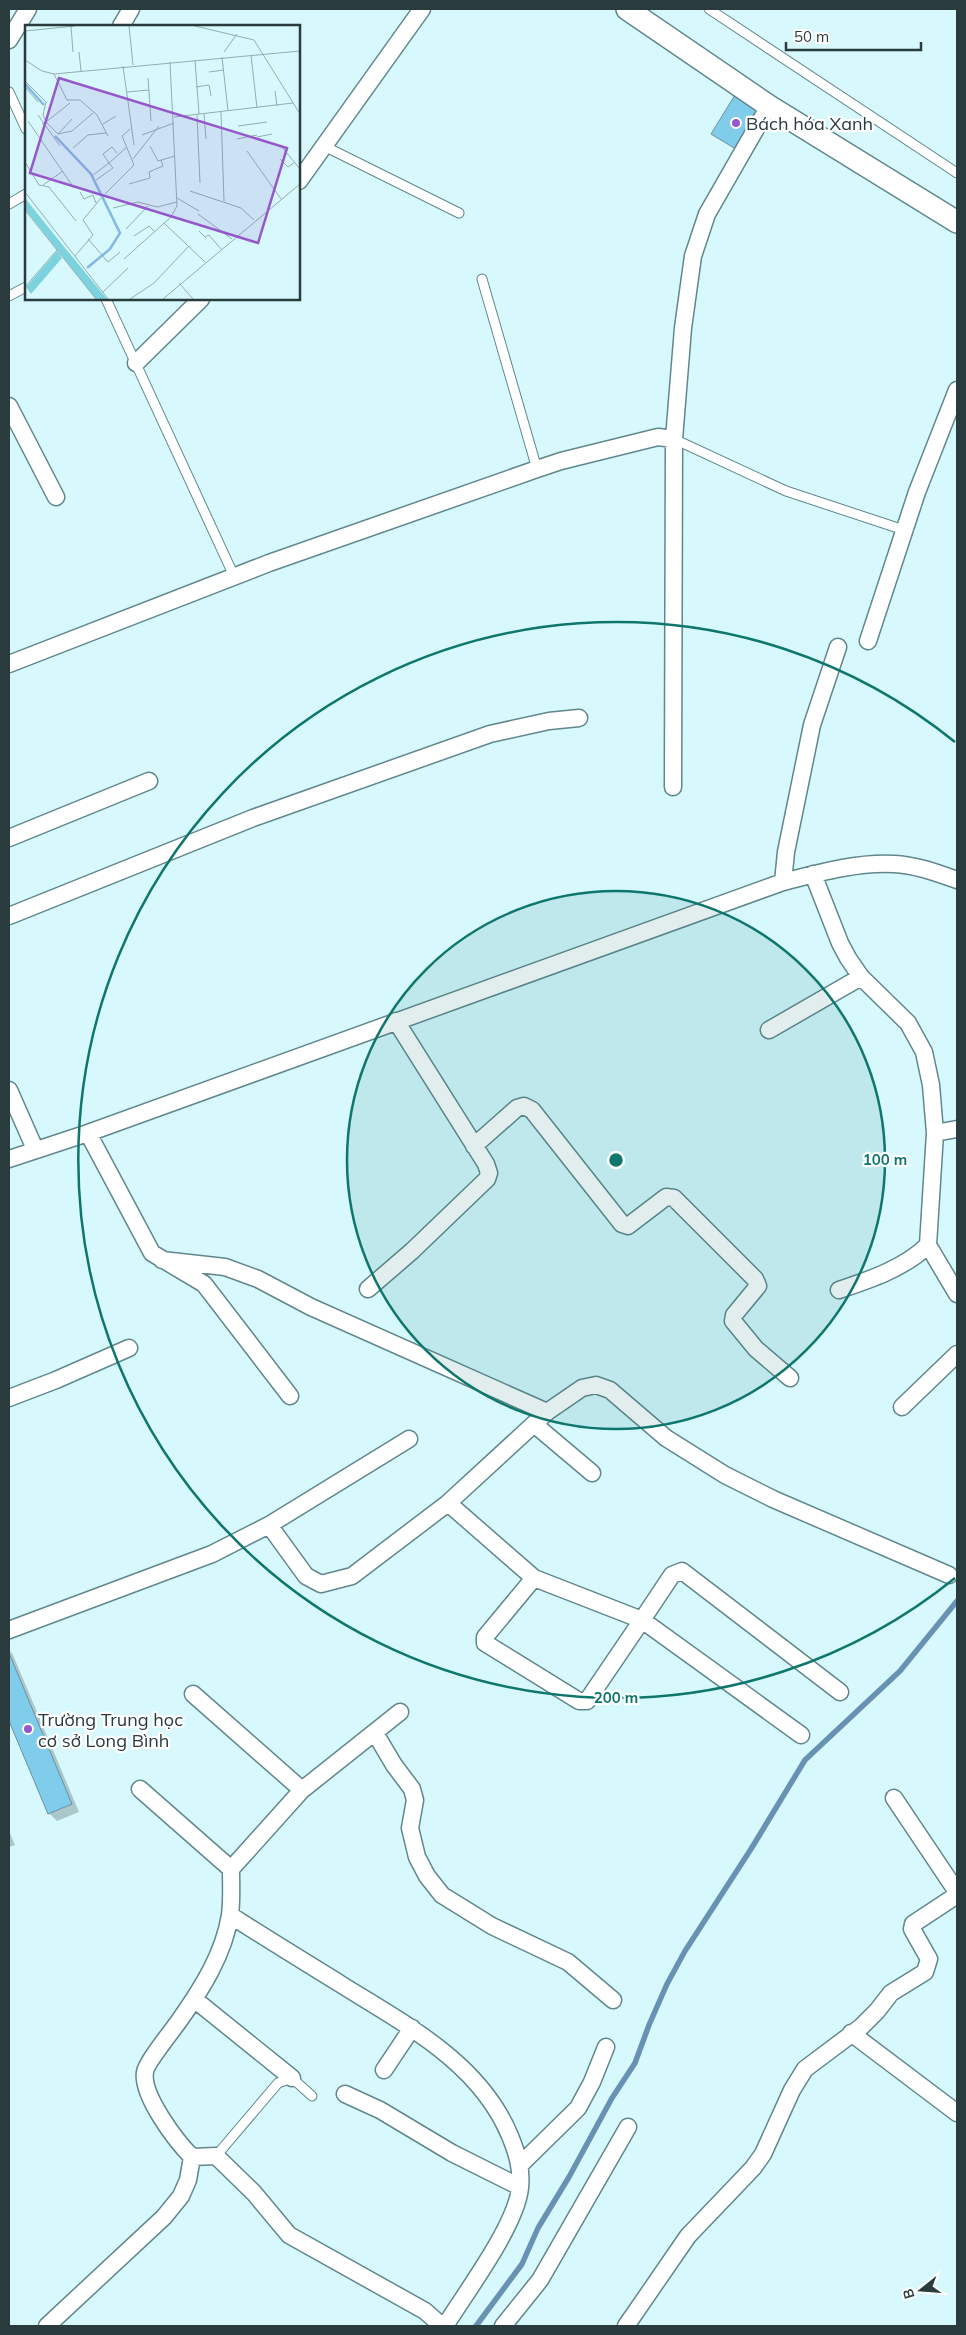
<svg xmlns="http://www.w3.org/2000/svg" width="966" height="2335" viewBox="0 0 966 2335" font-family="Mulish,sans-serif">
<style>
.shadow{fill:#0003}
.lines{fill:none;stroke-linecap:round;stroke-linejoin:round}
.stream{stroke:#6892b3;stroke-width:5.5}
.building{fill:#7fcceb;stroke:#6e8f9e}
.service-casing{stroke:#60878c;stroke-width:11}
.minor-casing{stroke:#60878c;stroke-width:19}
.tertiary-casing{stroke:#60878c;stroke-width:24}
.service{stroke:#fff;stroke-width:9}
.minor{stroke:#fff;stroke-width:16}
.tertiary{stroke:#fff;stroke-width:21}
.ring{fill:none;stroke:#0f766e;stroke-width:2.5}
.poi-dot{fill:#9656cc;stroke:#fff;stroke-width:2}
.labels{text-anchor:middle;dominant-baseline:central;stroke-width:4.5;stroke-linejoin:round;paint-order:stroke}
.poi-label{font-size:18px;fill:#2a3b3d;stroke:#fff;text-anchor:start}
.inset-river{fill:none;stroke:#83b7e6;stroke-width:2.5}
.inset-road{fill:none;stroke:#92adb0;stroke-width:1}
.view{fill:#9656cc;fill-opacity:0.15;stroke:#9656cc;stroke-width:2.5}
.inset-edge{fill:none;stroke:#2a3b3d;stroke-width:2.5}
.centre{fill:#0f766e;stroke:#fff;stroke-width:2.5}
.ring-label{font-size:15px;text-anchor:middle;font-weight:bold;fill:#0f766e;stroke:#fff;stroke-width:4.5;stroke-linejoin:round;paint-order:stroke}
</style>
<rect width="100%" height="100%" fill="#d7f9fd"/>
<path class="shadow" d="M735 97 744 155 713 134Z
M9 1650 13 1655 79 1812 57 1821 49 1813 9 1717Z
M9 1831 15 1845 9 1847Z"/>
<g class="lines">
<path class="stream" d="M476 2326 522 2264 538 2228 569 2177 612 2098 635 2063 649 2025 667 1984 685 1951 751 1849 805 1760 900 1671 957 1601"/>
</g>
<path class="building" d="M735 95 761 113 739 151 711 134Z
M9 1653 72 1804 48 1814 9 1721Z"/>
<g class="lines">
<defs>
<path id="service" d="M709 9 957 173
M9 92 26 129
M324 146 459 213
M9 204 26 194
M482 279 537 469
M9 296 26 287
M106 299 234 576
M674 439 786 491 904 530
M216 2156 278 2083 292 2078 312 2096"/>
<path id="minor" d="M121 26 131 9
M9 40 28 9
M299 181 422 9
M136 363 201 299
M9 406 56 497
M868 641 917 492 957 390
M9 664 269 563 537 469 561 461 658 437 674 439
M673 787 674 439 683 328 693 256 707 214 769 106
M9 838 149 781
M813 874 840 943 848 958 861 977 908 1023 924 1052 931 1085 935 1133 928 1245 957 1294
M783 882 786 852 812 725 838 647
M9 916 253 818 490 734 549 721 579 718
M769 1030 861 977
M9 1090 35 1149
M88 1133 152 1253 204 1284 290 1396
M935 1133 957 1129
M474 1146 517 1108 524 1106 532 1110 622 1224 628 1226 666 1197 674 1198 755 1279 758 1286 734 1315 733 1321 756 1349 790 1378
M9 1159 88 1133 783 882C818 873 857 862 894 864 916 865 937 873 957 880
M162 1260 225 1267 258 1279 311 1307 547 1412
M368 1289 412 1251 487 1179 489 1173 486 1164 396 1021
M839 1290C869 1280 905 1268 928 1245
M9 1398 56 1380 129 1348
M902 1407 957 1354
M534 1424 592 1473
M448 1503 534 1578 642 1620 672 1575 682 1571 840 1692
M269 1525 306 1576 321 1584 352 1576 448 1503 547 1412 582 1388 596 1385 610 1390 666 1438 725 1475 773 1499 949 1575
M534 1578 485 1637V1643L579 1701H587L642 1620 801 1735
M9 1630 212 1554 269 1525 409 1439
M193 1694 302 1790
M375 1733 394 1765 412 1789 415 1800 410 1828 417 1857 427 1876 442 1895 492 1926 568 1962 613 2000
M140 1789 231 1869
M894 1798 957 1892
M230 1915C267 1939 305 1962 342 1985 406 2025 480 2063 510 2136 517 2153 522 2169 520 2188 516 2226 466 2292 445 2326
M194 1999 292 2078
M851 2033 957 2113
M384 2070 412 2028
M345 2094 380 2110 452 2153 520 2187
M192 2157 216 2156 254 2193 289 2235 425 2311 442 2326
M520 2165 578 2108 592 2082 606 2047
M47 2326 164 2217 181 2196 188 2180 192 2157C176 2141 141 2095 145 2072 146 2063 172 2031 179 2021 201 1990 224 1954 230 1915 232 1900 231 1884 231 1869L302 1790 400 1712
M503 2326 540 2280 628 2127
M626 2326 688 2236 753 2168 763 2154 792 2090 805 2069 861 2027 877 2011 891 1993 925 1972 929 1959 912 1929 913 1924 957 1895"/>
<path id="tertiary" d="M627 9 769 106 957 222"/>
</defs>
<use href="#service" class="service-casing"/>
<use href="#minor" class="minor-casing"/>
<use href="#tertiary" class="tertiary-casing"/>
<use href="#service" class="service"/>
<use href="#minor" class="minor"/>
<use href="#tertiary" class="tertiary"/>
</g>
<circle cx="616" cy="1160" r="269" fill="#0f766e" fill-opacity=".12"/>
<g class="ring">
<circle cx="616" cy="1160" r="269"/>
<path d="M955 1578A538 538 0 1 1 955 742"/>
</g>
<g class="poi-dot">
<circle cx="736" cy="123" r="5"/>
<circle cx="28" cy="1729" r="5"/>
</g>
<g class="labels">
<g class="poi-label">
<text x="746" y="123">Bách hóa Xanh</text>
<text x="38" y="1719">Trường Trung học<tspan x="38" dy="21">cơ sở Long Bình</tspan></text>
</g>
</g>
<g transform="translate(25 25)">
<rect width="275" height="275" fill="#d7f9fd"/>
<path d="M0 173 27 207 82 274H71L0 184ZM32 226 37 233 6 269 1 262Z" fill="#7cd2dd"/>
<path class="inset-river" d="M0 59 19 80M30 111 66 149 95 208 85 224 62 243"/>
<path class="inset-road" d="M46 1 48 27M104 1 108 40M170 1 229 15 275 89M0 6 50 1M54 27 56 46M199 27 212 9M226 30 232 83M197 32 203 86M0 35 17 46 29 49 275 26M170 35 174 89M98 41 109 120M184 47 199 45M29 49 42 75H55L72 90 83 111M123 53 126 96M0 56 21 77 18 90 21 97 17 99M0 62 13 77M171 62 184 60 186 71M250 66 252 81M102 67 124 65M45 78 21 97 33 109 47 106 68 88M196 87 199 176M179 89 181 114M13 90 35 121M172 90 175 158M149 92 268 78M3 96 49 163M78 99 91 91M213 101 242 97M33 109 47 94M117 110 149 98M232 112 247 109M212 114 232 110M125 121 133 136 150 131M256 121 275 144M48 123 63 110 81 108M222 126 256 174M108 134 134 101M255 134 263 142 270 137M0 137 14 160 24 162 51 196M68 150 84 138 78 129 87 122 92 128M71 155 88 143 84 138 102 122M104 159 125 153 124 147 138 141 136 135M18 160 38 146M165 166 216 183 229 195M0 167 83 274M55 167 59 174 68 170 71 178M80 169 109 140 97 111 105 104M152 173 174 186M88 183 113 177 132 182 152 177M0 185 71 274M173 189 207 214M139 198 180 237M101 204 123 181M174 206 180 212 184 210 196 224M109 211 124 201 130 207M63 214 83 237 95 227M50 231 68 210 58 195 76 173M99 234 146 192 152 181 145 37M154 258 168 274M0 262 32 225M78 267 103 243M105 274 129 258 164 221M138 274 275 159"/>
<path class="view" d="M34 53 262 123 233 218 5 148Z"/>
<rect width="275" height="275" class="inset-edge"/>
</g>
<circle cx="616" cy="1160" r="8" class="centre"/>
<g class="ring-label">
<text x="885" y="1165">100 m</text>
<text x="616" y="1703">200 m</text>
</g>
<rect width="966" height="2335" fill="none" stroke="#2a3b3d" stroke-width="20"/>
<g transform="translate(921 2290) rotate(253)" stroke="#ffffff" stroke-width="4" paint-order="stroke">
<path d="M0-4L9 19L0 12L-9 19Z" fill="#2a3b3d"/>
<text y="-8" font-size="14" font-weight="bold" text-anchor="middle" fill="#2a3b3d">B</text>
</g>
<path d="M786 42v8h135v-8" fill="none" stroke="#2a3b3d" stroke-width="2.5"/>
<text x="794" y="42" font-size="15" fill="#2a3b3d" stroke="#ffffff" stroke-width="4" paint-order="stroke">50 m</text>
</svg>
